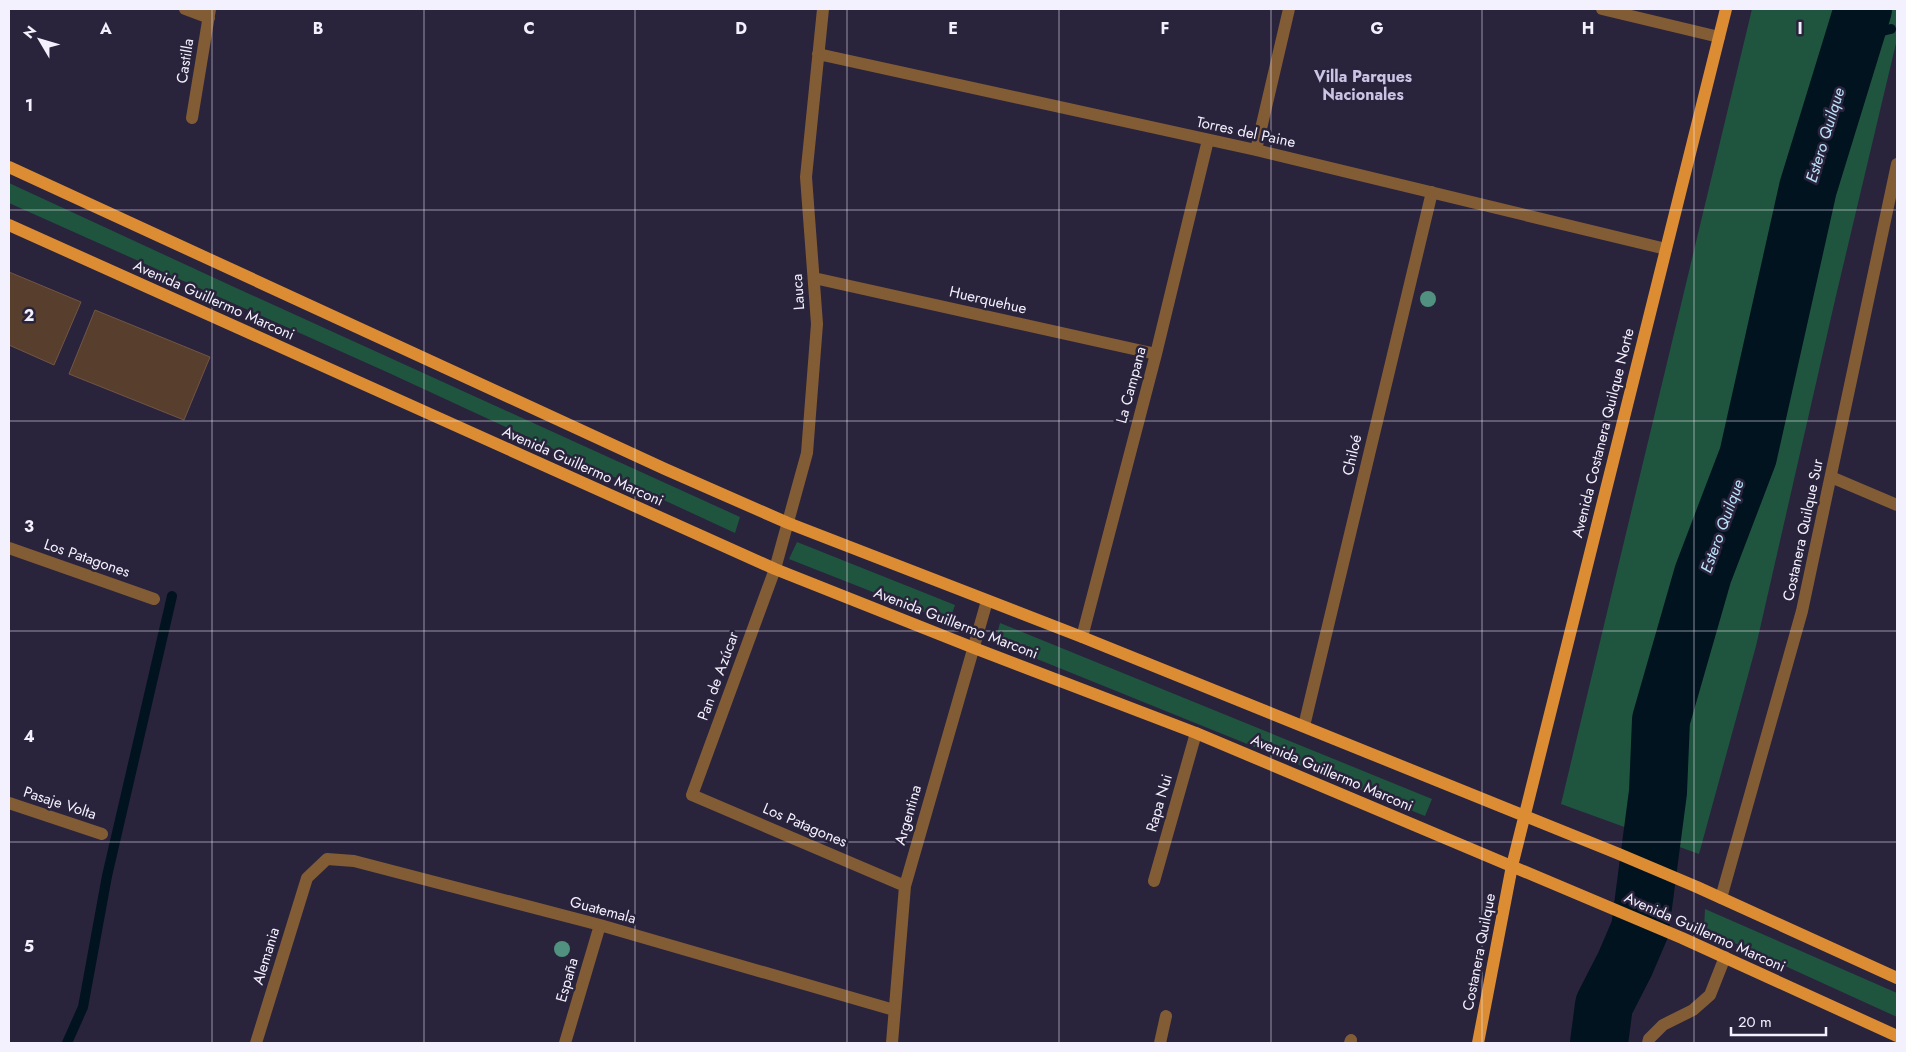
<svg xmlns="http://www.w3.org/2000/svg" width="1906" height="1052" viewBox="0 0 1906 1052" font-family="Jost,sans-serif">
<style>
.green{fill:#1f553f}
.water{fill:#00131f}
.lines{fill:none;stroke-linecap:round;stroke-linejoin:round}
.stream{stroke:#00131f;stroke-width:10}
.river{stroke:#00131f;stroke-width:58}
.building{fill:#583e2d;stroke:#715544}
.minor{stroke:#825c35;stroke-width:12}
.major{stroke:#dc8d33;stroke-width:12}
.tree{fill:#509180}
.grid{fill:none;stroke:#f4f1fe;stroke-width:1;stroke-opacity:0.55}
.labels{text-anchor:middle;dominant-baseline:central;stroke-width:5;stroke-linejoin:round;paint-order:stroke}
.street-label{font-size:15px;fill:#f4f1fe;stroke:#2a233c}
.neighbourhood-label{font-size:16px;font-weight:bold;fill:#ccc4e5;stroke:#2a233c}
.water-label{font-size:16px;font-style:italic;fill:#bae4fa;stroke:#2a233c}
.grid-label{font-size:16px;text-anchor:middle;font-weight:bold;fill:#f4f1fe;stroke:#2a233c;stroke-width:5;stroke-linejoin:round;paint-order:stroke}
</style>
<rect width="100%" height="100%" fill="#2a233c"/>
<path class="green" d="M1752 9H1897V39L1835 300 1756 646 1699 854 1561 804Z
M9 183 234 287 740 517 735 533 389 373 9 203Z
M797 542 955 605 949 622 789 559Z
M1000 623 1432 799 1425 816 995 642Z
M1705 909 1897 993V1017L1704 929Z"/>
<path class="water" d="M1619 921 1661 942 1645 954 1625 991 1622 1008 1614 1025V1043H1583L1595 994 1621 946Z"/>
<g class="lines">
<path class="stream" d="M1853 43 1878 32 1891 29
M67 1043 83 1007 107 876 172 596"/>
<path class="river" d="M1599 1043 1604 1005 1625 964 1640 929 1658 792 1661 720 1703 574 1748 456 1808 188 1863 9"/>
</g>
<path class="building" d="M9 272 81 302 54 365 9 345Z
M95 310 210 357 184 420 69 374Z"/>
<g class="lines">
<path class="minor" d="M185 9 209 18
M823 9 806 177 817 324 807 453 775 569 692 795 905 886
M1602 9 1719 37
M818 54 1256 150 1666 249
M192 118 210 9
M1256 150 1289 9
M814 278 1156 354
M1831 477 1897 505
M9 548 154 599
M1082 637 1156 354 1208 140
M1304 726 1432 192
M9 803 102 834
M1154 881 1196 733
M1721 898 1802 611 1897 164
M256 1043 307 878 327 859 354 861 600 925 894 1010
M565 1043 600 925
M892 1043 905 886 987 601
M1160 1043 1166 1016
M1350 1043 1351 1040
M1648 1043 1649 1039 1663 1025 1693 1010 1710 995 1725 957"/>
<path class="major" d="M9 167 665 469 788 523 1082 637 1619 854 1697 887 1897 978
M9 225 775 569 974 648 1196 733 1682 938 1897 1036
M1478 1043 1512 866 1726 9"/>
</g>
<g class="tree">
<circle cx="1428" cy="299" r="8"/>
<circle cx="562" cy="949" r="8"/>
</g>
<path class="grid" d="M212 9V1043M424 9V1043M635 9V1043M847 9V1043M1059 9V1043M1271 9V1043M1482 9V1043M1694 9V1043M9 210H1897M9 421H1897M9 631H1897M9 842H1897"/>
<g class="labels">
<g class="street-label">
<text transform="translate(185 61) rotate(-81)">Castilla</text>
<text transform="translate(1246 132) rotate(12)">Torres del Paine</text>
<text transform="translate(798 292) rotate(-94)">Lauca</text>
<text transform="translate(214 300) rotate(24)">Avenida Guillermo Marconi</text>
<text transform="translate(988 300) rotate(13)">Huerquehue</text>
<text transform="translate(1131 385) rotate(-75)">La Campana</text>
<text transform="translate(1603 433) rotate(-76)">Avenida Costanera Quilque Norte</text>
<text transform="translate(1352 455) rotate(-77)">Chiloé</text>
<text transform="translate(583 466) rotate(24)">Avenida Guillermo Marconi</text>
<text transform="translate(1803 530) rotate(-78)">Costanera Quilque Sur</text>
<text transform="translate(87 558) rotate(19)">Los Patagones</text>
<text transform="translate(956 623) rotate(21)">Avenida Guillermo Marconi</text>
<text transform="translate(718 676) rotate(-70)">Pan de Azúcar</text>
<text transform="translate(1332 773) rotate(23)">Avenida Guillermo Marconi</text>
<text transform="translate(60 803) rotate(18)">Pasaje Volta</text>
<text transform="translate(1159 803) rotate(-74)">Rapa Nui</text>
<text transform="translate(908 815) rotate(-74)">Argentina</text>
<text transform="translate(805 825) rotate(23)">Los Patagones</text>
<text transform="translate(603 910) rotate(15)">Guatemala</text>
<text transform="translate(1705 932) rotate(24)">Avenida Guillermo Marconi</text>
<text transform="translate(1479 952) rotate(-79)">Costanera Quilque</text>
<text transform="translate(266 956) rotate(-73)">Alemania</text>
<text transform="translate(567 980) rotate(-74)">España</text>
</g>
<g class="neighbourhood-label">
<text x="1363" y="76">Villa Parques<tspan x="1363" dy="18">Nacionales</tspan></text>
</g>
<g class="water-label">
<text transform="translate(1825 135) rotate(-73)">Estero Quilque</text>
<text transform="translate(1722 526) rotate(-70)">Estero Quilque</text>
</g>
</g>
<g class="grid-label">
<text x="106" y="34">A</text>
<text x="318" y="34">B</text>
<text x="529" y="34">C</text>
<text x="741" y="34">D</text>
<text x="953" y="34">E</text>
<text x="1165" y="34">F</text>
<text x="1377" y="34">G</text>
<text x="1588" y="34">H</text>
<text x="1800" y="34">I</text>
<text x="29" y="111">1</text>
<text x="29" y="321">2</text>
<text x="29" y="532">3</text>
<text x="29" y="742">4</text>
<text x="29" y="952">5</text>
</g>
<rect width="1906" height="1052" fill="none" stroke="#f4f1fe" stroke-width="20"/>
<g transform="translate(40 40) rotate(308)" stroke="#2a233c" stroke-width="4" paint-order="stroke">
<path d="M0-4L9 19L0 12L-9 19Z" fill="#f4f1fe"/>
<text y="-8" font-size="14" font-weight="bold" text-anchor="middle" fill="#f4f1fe">N</text>
</g>
<path d="M1731 1027v8h95v-8" fill="none" stroke="#f4f1fe" stroke-width="2.5"/>
<text x="1738" y="1027" font-size="15" fill="#f4f1fe" stroke="#2a233c" stroke-width="4" paint-order="stroke">20 m</text>
</svg>
